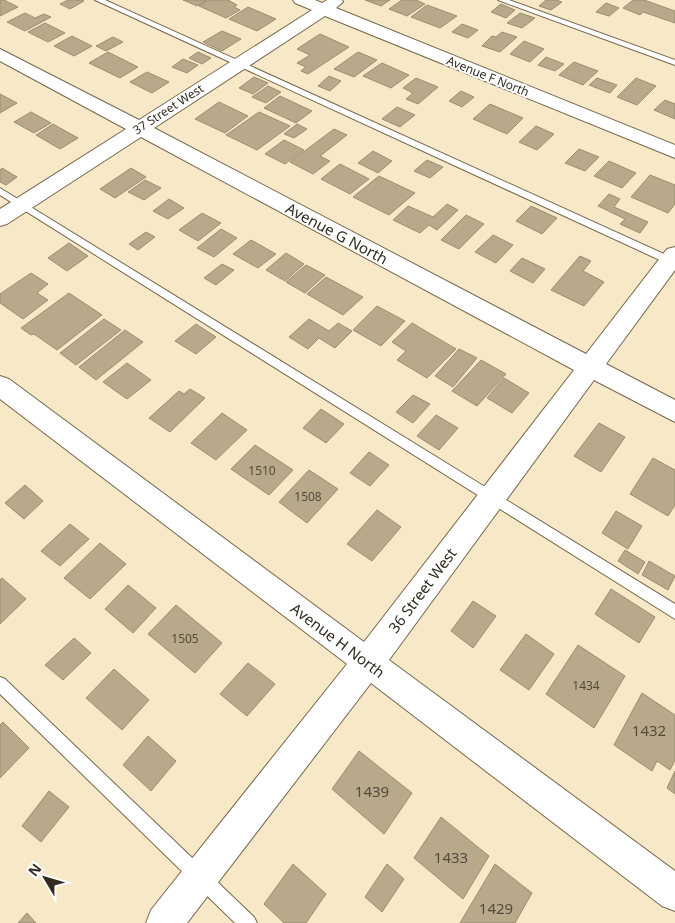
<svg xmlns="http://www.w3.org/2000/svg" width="675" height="923" viewBox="0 0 675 923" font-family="'Noto Sans',sans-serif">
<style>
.building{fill:#b8a98b;stroke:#9b8d6f}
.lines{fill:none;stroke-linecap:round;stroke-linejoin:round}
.service-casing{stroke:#75684c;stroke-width:2}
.minor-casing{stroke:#75684c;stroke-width:2}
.service{fill:#fff;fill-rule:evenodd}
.minor{fill:#fff;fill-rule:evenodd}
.labels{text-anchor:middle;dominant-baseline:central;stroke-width:4;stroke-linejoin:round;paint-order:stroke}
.far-street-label{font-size:12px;fill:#322c20;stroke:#fff}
.number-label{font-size:12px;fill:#544b3b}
.street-label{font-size:15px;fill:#322c20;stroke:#fff}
.near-number-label{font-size:15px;fill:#544b3b}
</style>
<rect width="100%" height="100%" fill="#f7e8c8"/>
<path class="building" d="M0 0H4L18 7 0 16Z
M68 0H81L84 1 70 9 60 4Z
M183 0H207L197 6Z
M209 0H228L237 5 234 7 240 10 226 18 199 6Z
M365 0H390L381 6Z
M402 0H416L425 4 407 16 389 9Z
M546 0H556L562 2 551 10 539 6Z
M633 0H644L675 11V23L643 12 640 15 623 8Z
M606 3 619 8 609 16 596 12Z
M501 4 515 10 506 18 491 12Z
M427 5 457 16 440 28 411 17Z
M248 7 276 19 257 31 229 19Z
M25 13 35 18 44 14 51 17 25 31 7 22Z
M520 13 535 18 522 28 507 23Z
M45 23 65 33 48 42 28 32Z
M462 24 478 30 468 38 452 32Z
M222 31 241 39 222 51 203 42Z
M502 32 517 37 500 52 482 46 492 36 496 37Z
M320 34 349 47 308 74 301 71 306 67 297 63 310 55 297 49Z
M72 36 92 46 74 56 54 46Z
M113 37 123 42 106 51 96 46Z
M524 41 544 49 530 62 510 54Z
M108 52 138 67 120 78 89 63Z
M198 52 211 58 202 64 189 58Z
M358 52 377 60 354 77 334 69Z
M546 57 564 64 555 71 538 65Z
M183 59 198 65 187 73 172 67Z
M574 62 598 71 583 85 559 75Z
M382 63 409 75 391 88 363 76Z
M147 72 169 82 152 93 130 82Z
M329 76 341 81 330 91 318 86Z
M254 77 268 83 253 94 239 88Z
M416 78 438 87 418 104 406 99 413 93 403 88Z
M597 78 617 85 610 93 589 85Z
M636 78 656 86 637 105 617 97Z
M268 86 281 92 266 103 252 97Z
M461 91 474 97 462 107 449 101Z
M0 94 17 103 0 113Z
M280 96 312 111 296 123 264 108Z
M665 100 675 104V119L654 110Z
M219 102 248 116 225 133 195 119Z
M490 104 523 118 507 134 473 119Z
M397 107 415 115 400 127 382 119Z
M31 112 51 123 34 133 14 122Z
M259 112 290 126 257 150 226 135Z
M53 124 78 138 60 149 36 135Z
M297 124 307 129 294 138 284 134Z
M536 126 554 134 537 150 519 142Z
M334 129 347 135 320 156 330 161 313 174 290 162Z
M284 140 304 150 285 164 265 154Z
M579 149 599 157 585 171 565 163Z
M373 151 392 161 378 173 358 163Z
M427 160 443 167 430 178 414 171Z
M609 161 636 173 622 188 594 176Z
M340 164 369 179 350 194 321 179Z
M2 168 17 177 6 185 0 182V170Z
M131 168 146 177 115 198 100 189Z
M650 175 675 185V204L668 213 631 197Z
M379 176 415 193 389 215 353 197Z
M145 180 161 188 144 200 128 192Z
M609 194 620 199 614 207 648 222 640 233 620 224 625 219 598 206Z
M169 199 184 208 168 219 153 211Z
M447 204 458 210 437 230 429 225 420 233 393 220 408 206 433 217Z
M531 206 557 218 542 234 516 221Z
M202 213 221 223 198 241 179 230Z
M466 215 484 224 459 249 441 240Z
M221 229 237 238 214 257 197 248Z
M146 232 155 237 138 250 129 244Z
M493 235 513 245 496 263 475 252Z
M251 240 276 254 258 268 233 254Z
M69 243 88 256 67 271 48 258Z
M286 253 304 264 285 281 266 270Z
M580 256 591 261 583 271 604 282 584 306 551 290Z
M522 258 545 269 533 283 510 271Z
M222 264 234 270 216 285 204 278Z
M306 265 325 275 305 293 286 282Z
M31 273 48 284 37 293 48 300 23 319 0 303V294Z
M326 277 363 297 343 315 307 294Z
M69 293 102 315 57 350 34 334 31 335 21 328Z
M377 306 405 321 381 346 353 330Z
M104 319 121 330 76 365 60 353Z
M309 319 329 331 338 323 352 331 335 348 319 338 308 349 289 337Z
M412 323 456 349 427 378 397 360 406 351 392 342Z
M196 324 216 337 196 354 175 341Z
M125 330 143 342 96 380 79 367Z
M459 349 477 358 453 387 435 376Z
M481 360 506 374 477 406 452 391Z
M127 363 151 380 127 399 103 382Z
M504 378 529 393 512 413 487 398Z
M190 389 205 398 170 432 149 418 179 391 184 394Z
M413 395 430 404 413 423 396 412Z
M321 409 344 424 326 443 303 428Z
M222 413 247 430 216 460 191 443Z
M436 415 458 428 439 450 417 436Z
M599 423 625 437 601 472 574 456Z
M255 445 293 470 269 495 231 469Z
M369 452 389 465 370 486 350 473Z
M653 458 675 470V505L668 516 630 494Z
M309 470 338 489 307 523 279 502Z
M25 485 43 501 24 519 5 503Z
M377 510 401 527 372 561 347 544Z
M616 511 642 526 628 549 602 533Z
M70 524 89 539 60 566 41 551Z
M100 543 126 564 90 599 64 578Z
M625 550 645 562 638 574 618 561Z
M649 561 675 576 668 590 642 575Z
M2 578 26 599 0 624V580Z
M128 585 156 608 133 633 105 609Z
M611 589 655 617 639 643 595 614Z
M473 601 496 616 473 648 451 631Z
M176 605 222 643 195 673 148 634Z
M526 634 554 654 529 690 500 670Z
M74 638 91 653 63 680 45 665Z
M578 645 625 676 594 728 546 694Z
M248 663 275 684 247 716 220 694Z
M114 669 149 700 122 730 86 698Z
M642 693 675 715V760L670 770 657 761 652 771 614 745Z
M3 722 29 748 0 778V725Z
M148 736 176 761 151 791 123 765Z
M359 751 412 793 384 834 332 789Z
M675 771V794L667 788Z
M49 791 69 807 41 842 22 826Z
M441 817 489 856 463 899 414 858Z
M293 864 326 894 306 923H284L264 904Z
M387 864 404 879 382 912 365 897Z
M495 864 532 893 515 923H460Z
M27 913 36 923H18Z"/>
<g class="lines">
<defs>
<path id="service" d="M95 0H105L675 259V267Z
M498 0H509L675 60V65Z
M0 188 675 604V619L0 195Z
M0 677 5 679 254 917 257 923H235L0 694Z"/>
<path id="minor" d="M293 0H315L322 3 327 0H342L343 2 336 8 675 145V158L325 16 154 128 586 354 667 249 675 247V270L606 364 675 400V422L594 380 389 660 675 871V911L662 906 371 683 187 923H146L151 910 347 664 0 399V376L9 379 364 642 574 370 141 137 7 224 0 226V209L126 129 0 61V49L139 120 312 10 295 3Z"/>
</defs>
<use href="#service" class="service-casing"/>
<use href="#minor" class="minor-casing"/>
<use href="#service" class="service"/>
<use href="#minor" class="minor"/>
</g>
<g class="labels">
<g class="far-street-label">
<text transform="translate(488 76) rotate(22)">Avenue F North</text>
<text transform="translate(168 109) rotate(-33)">37 Street West</text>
</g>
<g class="number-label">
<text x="262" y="470">1510</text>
<text x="308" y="496">1508</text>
<text x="185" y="638">1505</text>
<text x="586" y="685">1434</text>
</g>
<g class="street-label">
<text transform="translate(337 233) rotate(28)">Avenue G North</text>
<text transform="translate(422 590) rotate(-53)">36 Street West</text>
<text transform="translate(338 640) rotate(37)">Avenue H North</text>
</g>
<g class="near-number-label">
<text x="649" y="730">1432</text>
<text x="372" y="791">1439</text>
<text x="451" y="857">1433</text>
<text x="496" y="908">1429</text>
</g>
</g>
<g transform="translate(45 878) rotate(308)" stroke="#ffffff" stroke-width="4" paint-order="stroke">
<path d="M0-4L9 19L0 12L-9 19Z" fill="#322c20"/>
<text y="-8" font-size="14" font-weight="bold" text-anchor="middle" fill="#322c20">N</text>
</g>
</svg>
